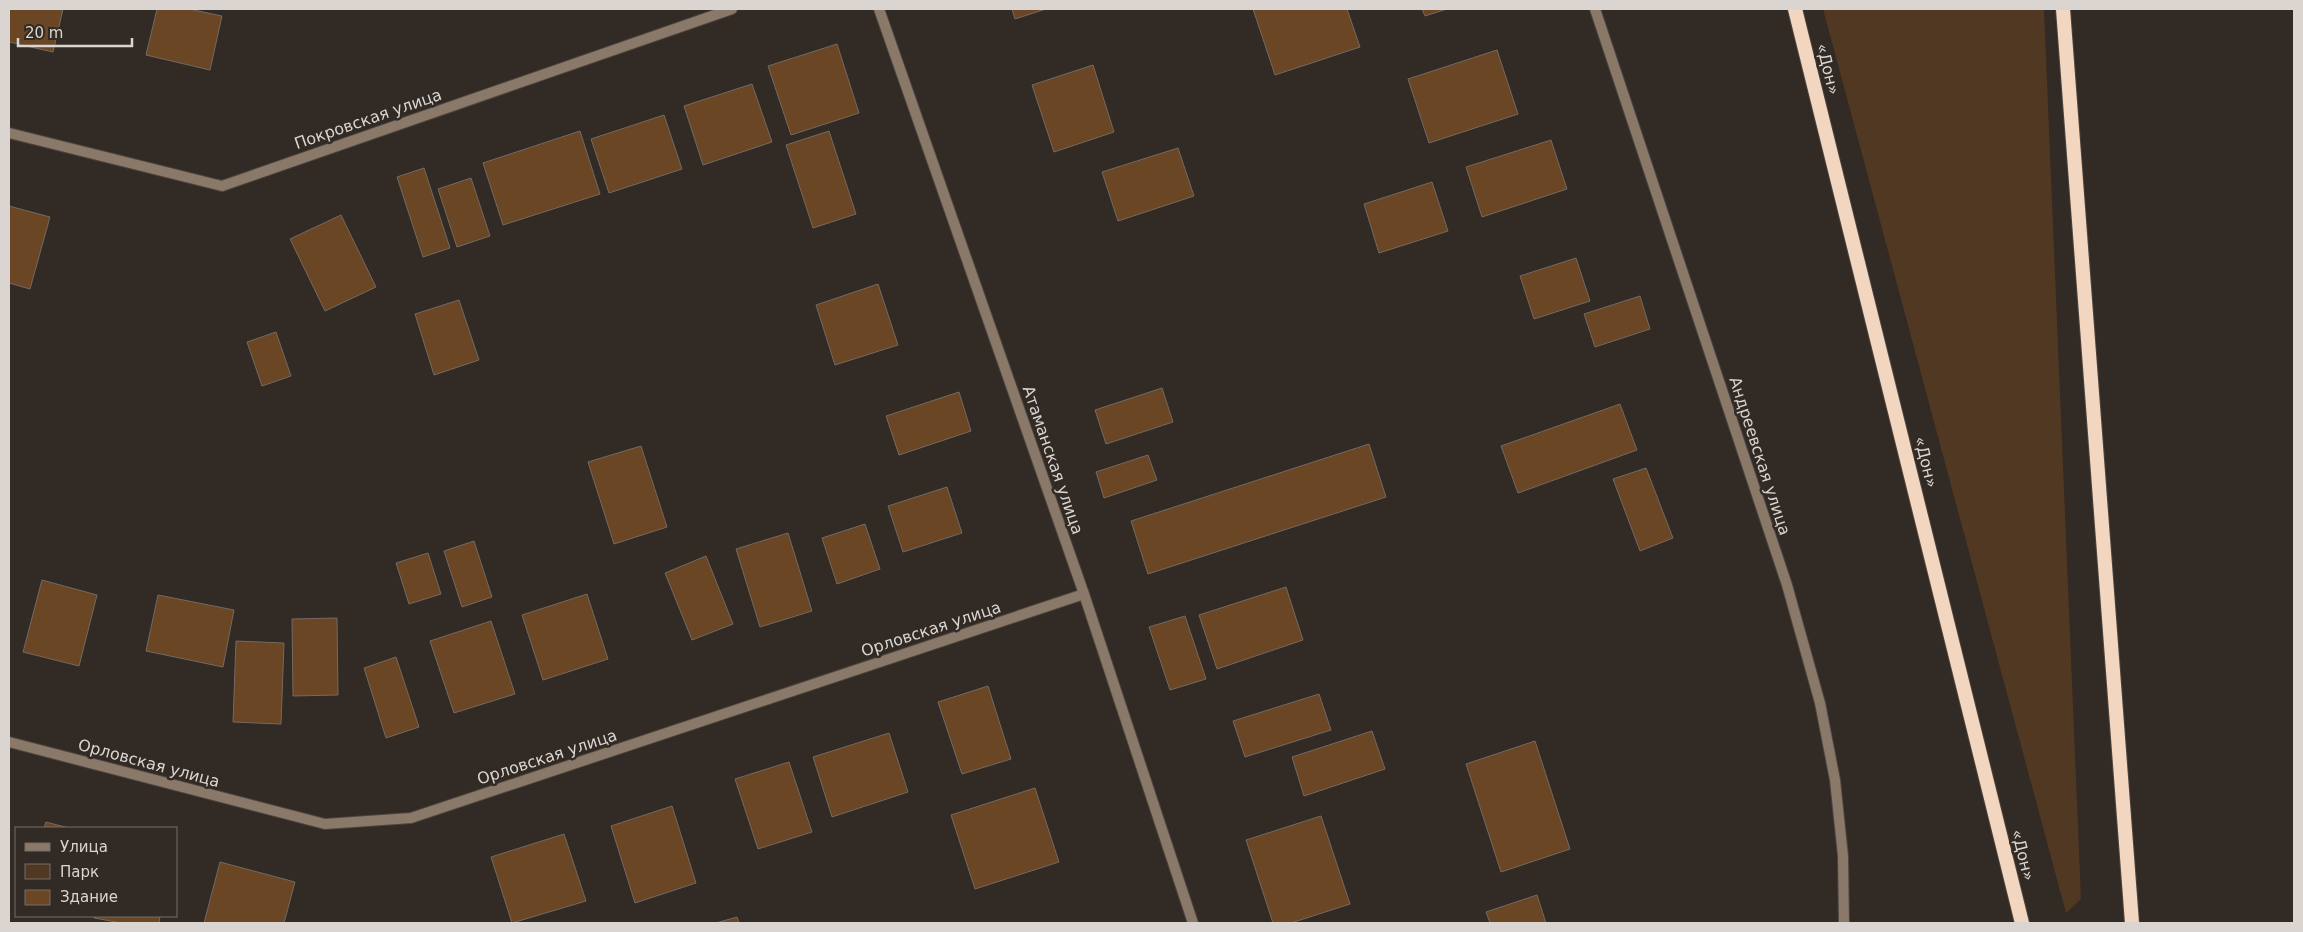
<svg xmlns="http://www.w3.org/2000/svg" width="2303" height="932" viewBox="0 0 2303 932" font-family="'DejaVu Sans',sans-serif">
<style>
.green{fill:#503822}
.building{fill:#6a4624;stroke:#736a62}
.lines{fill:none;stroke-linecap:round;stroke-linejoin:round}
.minor-casing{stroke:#4d4540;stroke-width:12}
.trunk-casing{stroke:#4d4540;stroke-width:16}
.minor{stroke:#8a7869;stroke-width:10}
.trunk{stroke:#f2d6bf;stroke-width:14}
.labels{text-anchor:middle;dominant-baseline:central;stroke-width:5;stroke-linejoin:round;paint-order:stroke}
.street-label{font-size:16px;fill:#dad5d1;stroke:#322a24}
</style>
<rect width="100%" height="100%" fill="#322a24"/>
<path class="green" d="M1823 9H2044L2081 899 2066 913Z"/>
<path class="building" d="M9 9H63L53 52 9 42Z
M157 9H189L222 16 210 70 146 55Z
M1012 9H1046L1015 19Z
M1253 9H1347L1360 47 1275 75Z
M1422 9H1447L1425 16Z
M837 44 859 113 791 135 768 66Z
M1497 50 1518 114 1429 143 1408 79Z
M1093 65 1114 132 1054 152 1032 85Z
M752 84 772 142 703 165 684 106Z
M664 115 682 169 609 193 591 139Z
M580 131 600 194 503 225 483 163Z
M829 131 856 214 813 228 786 145Z
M1551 140 1567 189 1482 217 1466 167Z
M1178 148 1194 196 1118 221 1102 172Z
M424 168 450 248 423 257 397 177Z
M471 178 490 236 457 247 438 189Z
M1432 182 1448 231 1379 253 1364 204Z
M9 206 50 217 30 289 9 283Z
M341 215 376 287 325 311 290 239Z
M1576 258 1590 301 1534 319 1520 276Z
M878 284 898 345 835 365 816 305Z
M1640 296 1650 329 1595 347 1584 314Z
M459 300 479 360 434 375 415 314Z
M276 332 291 376 262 386 247 342Z
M1162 388 1173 422 1106 444 1095 410Z
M959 392 971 431 899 455 886 416Z
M1620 404 1637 450 1518 493 1501 446Z
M1369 444 1386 497 1148 574 1131 521Z
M641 446 667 527 614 544 588 462Z
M1148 455 1157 480 1104 498 1096 472Z
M1646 468 1673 538 1640 551 1613 479Z
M947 487 962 533 903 552 888 506Z
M865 524 880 569 837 584 822 538Z
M788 533 812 611 760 627 736 549Z
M474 541 492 597 462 607 444 551Z
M428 553 441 594 409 604 396 563Z
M706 556 733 624 692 640 665 573Z
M42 580 97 595 79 666 23 652Z
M1286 587 1303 640 1217 669 1199 615Z
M587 594 608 659 543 680 522 615Z
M158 595 234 610 223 667 146 651Z
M1185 616 1206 679 1170 690 1149 627Z
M337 618 338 695 293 696 292 619Z
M491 621 515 694 454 713 430 641Z
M236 641 284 643 281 724 233 722Z
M396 657 419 727 386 738 364 668Z
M988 686 1011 759 962 774 938 702Z
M1319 694 1331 730 1245 757 1233 721Z
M1372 731 1385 769 1304 796 1292 757Z
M889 733 908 792 832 817 813 757Z
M1535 741 1570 849 1501 872 1466 764Z
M789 762 812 832 758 849 735 779Z
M1035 788 1059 862 975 889 951 815Z
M672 806 696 883 635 903 611 826Z
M1321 816 1350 904 1291 923H1273L1246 840Z
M46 822 69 828H44Z
M564 834 586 901 512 923 491 857Z
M220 862 295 882 284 923H204Z
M1537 895 1546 923H1490L1486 912Z
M94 916H160L159 923H122L94 918Z
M737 917 739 923H716Z"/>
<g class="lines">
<defs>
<path id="minor" d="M879 9 1084 594 1193 923
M1595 9 1787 585 1820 703 1835 780 1843 856 1844 923
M9 133 222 186 732 9
M9 742 325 824 411 818 1084 594"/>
<path id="trunk" d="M1795 9 2022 923
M2063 9 2132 923"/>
</defs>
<use href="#minor" class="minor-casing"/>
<use href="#trunk" class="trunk-casing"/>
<use href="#minor" class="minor"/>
<use href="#trunk" class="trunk"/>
</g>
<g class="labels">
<g class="street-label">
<text transform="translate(1828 69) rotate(76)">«Дон»</text>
<text transform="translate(368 119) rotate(-19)">Покровская улица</text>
<text transform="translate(1760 456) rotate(72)">Андреевская улица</text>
<text transform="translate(1053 460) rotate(71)">Атаманская улица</text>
<text transform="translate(1926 462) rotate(76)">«Дон»</text>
<text transform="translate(931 629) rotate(-18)">Орловская улица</text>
<text transform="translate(547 757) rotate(-18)">Орловская улица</text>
<text transform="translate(149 763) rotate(15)">Орловская улица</text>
<text transform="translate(2023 855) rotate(76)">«Дон»</text>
</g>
</g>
<rect width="2303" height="932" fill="none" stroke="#dad5d1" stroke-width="20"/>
<rect x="15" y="827" width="162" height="90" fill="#322a24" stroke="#756e69"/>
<rect x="25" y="843" width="25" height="8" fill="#8a7869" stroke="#756e69"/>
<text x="60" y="852" font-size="15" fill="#dad5d1">Улица</text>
<rect x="25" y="864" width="25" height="15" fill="#503822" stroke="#756e69"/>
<text x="60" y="877" font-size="15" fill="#dad5d1">Парк</text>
<rect x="25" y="890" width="25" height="15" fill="#6a4624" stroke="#756e69"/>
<text x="60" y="902" font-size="15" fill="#dad5d1">Здание</text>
<path d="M18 38v8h114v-8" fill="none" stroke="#dad5d1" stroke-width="2.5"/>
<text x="25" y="38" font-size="15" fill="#dad5d1" stroke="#322a24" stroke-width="4" paint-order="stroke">20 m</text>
</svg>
